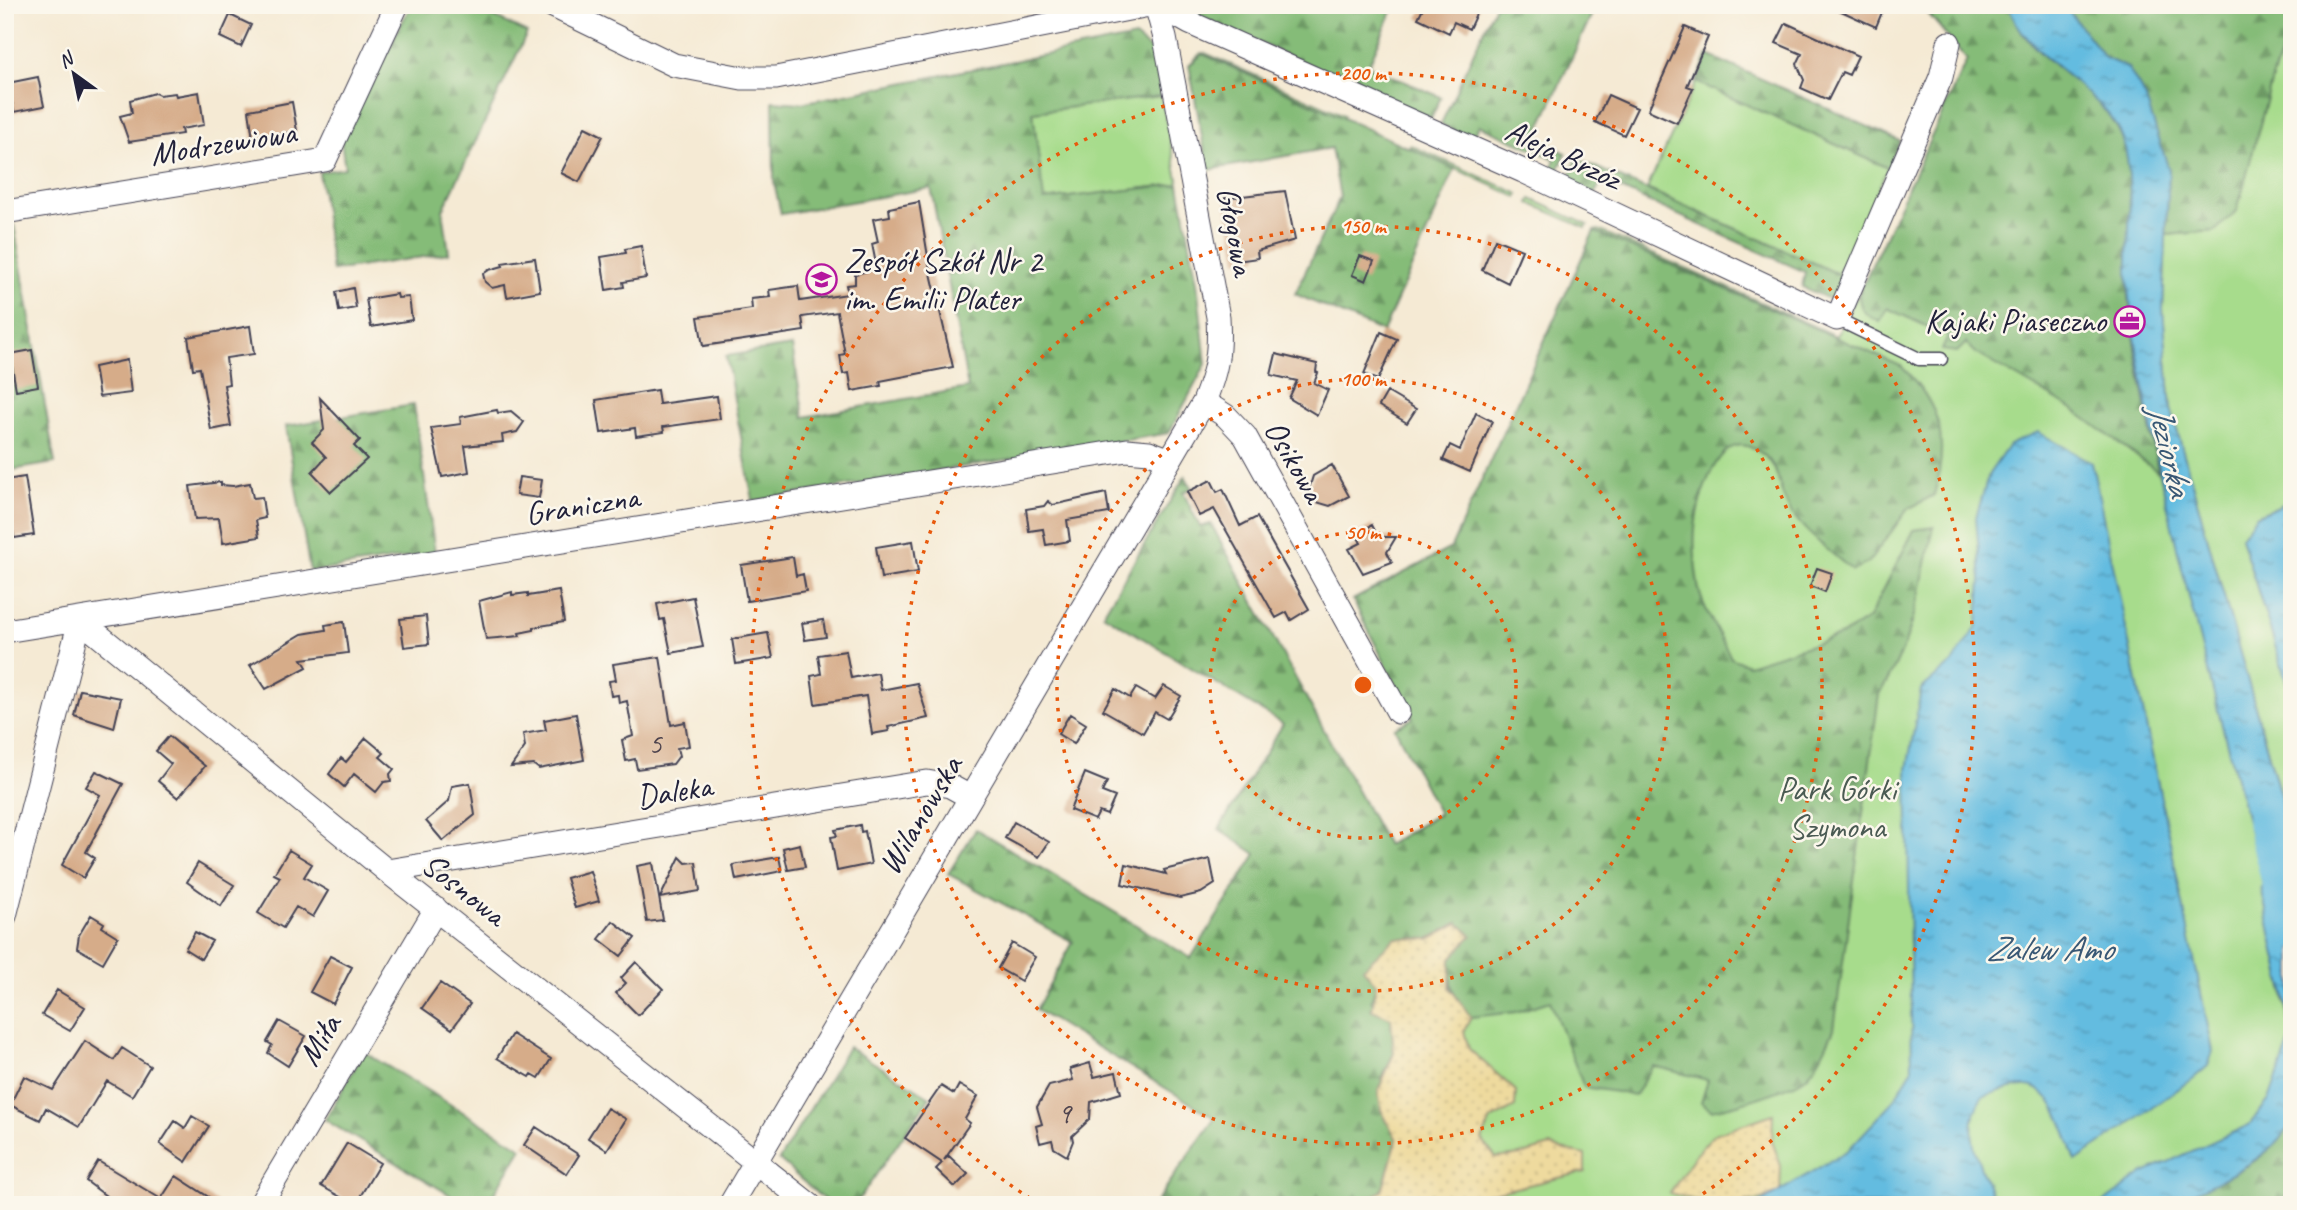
<svg xmlns="http://www.w3.org/2000/svg" width="2297" height="1210" viewBox="0 0 2297 1210" font-family="Caveat,sans-serif">
<style>
.green{fill:#a7dc8c;stroke:#647f64;stroke-width:2}
.forest{fill:url(#forest-firs);stroke:#546f5a;stroke-width:2}
.sand{fill:url(#sand-dots);stroke:#887e6c;stroke-width:2}
.water{fill:url(#water-ripples);stroke:#426f8e;stroke-width:2}
.lines{fill:none;stroke-linecap:round;stroke-linejoin:round}
.river{stroke:#63bce0;stroke-width:37}
.building{fill:#d6ac89}
.service-casing{stroke:#424052;stroke-width:15}
.minor-casing{stroke:#424052;stroke-width:25}
.service{stroke:#fff;stroke-width:12}
.minor{stroke:#fff;stroke-width:23}
.ring{fill:none;stroke:#e8590c;stroke-width:3.5;stroke-dasharray:3.5 7}
.labels{text-anchor:middle;dominant-baseline:central;stroke-width:5;stroke-linejoin:round;paint-order:stroke}
.number-label{font-size:30px;fill:#4f444e}
.street-label{font-size:33px;fill:#22223b;stroke:#fbf7ec}
.poi-label{font-size:33px;fill:#22223b;stroke:#fbf7ec;text-anchor:start}
.park-label{font-size:33px;fill:#4a5a53;stroke:#fbf7ec}
.water-label{font-size:35px;font-style:italic;fill:#395875;stroke:#fbf7ec}
.centre{fill:#e8590c;stroke:#fbf7ec;stroke-width:3.5}
.ring-label{font-size:21px;text-anchor:middle;font-weight:bold;fill:#e8590c;stroke:#fbf7ec;stroke-width:5;stroke-linejoin:round;paint-order:stroke}
</style>
<defs>
<pattern id="forest-firs" width="22" height="20" patternUnits="userSpaceOnUse" patternTransform="scale(1.75)"><rect width="22" height="20" fill="#85bc78"/><path d="M5 1l3.5 6h-7zM16 11l3.5 6h-7z" fill="#6c9864"/></pattern>
<pattern id="sand-dots" width="8" height="8" patternUnits="userSpaceOnUse" patternTransform="scale(1.75)"><rect width="8" height="8" fill="#eeda9e"/><path d="M2 2h.1M6 6h.1" fill="none" stroke="#ccbb89" stroke-width="1.8" stroke-linecap="round"/></pattern>
<pattern id="water-ripples" width="26" height="14" patternUnits="userSpaceOnUse" patternTransform="scale(1.75)"><rect width="26" height="14" fill="#63bce0"/><path d="M2 4q2-2 4 0t4 0M15 11q2-2 4 0t4 0" fill="none" stroke="#5198b7"/></pattern>
</defs>
<rect width="100%" height="100%" fill="#fbf7ec"/>
<filter id="ink" filterUnits="userSpaceOnUse"><feTurbulence type="fractalNoise" baseFrequency=".0143" numOctaves="2"/><feDisplacementMap in="SourceGraphic" scale="14" xChannelSelector="R" yChannelSelector="G"/><feConvolveMatrix kernelMatrix="1 2 1 2 8 2 1 2 1" color-interpolation-filters="sRGB"/></filter>
<filter id="wash" filterUnits="userSpaceOnUse"><feTurbulence type="fractalNoise" baseFrequency=".00686" numOctaves="4" result="noise"/><feDisplacementMap in="SourceGraphic" scale="28" xChannelSelector="R" yChannelSelector="G"/><feGaussianBlur stdDeviation="1.57" result="paint"/><feColorMatrix in="noise" values="0 0 0 0 0 0 0 0 0 0 0 0 0 0 0 0 0 1.4 0 .05"/><feComposite in="paint" operator="in"/></filter>
<g filter="url(#wash)">
<rect width="100%" height="100%" fill="#f5ead4"/>
<path class="green" d="M2008 5 2166 494 2260 871 2292 1036 2269 1100 2249 1126 2201 1148 2100 1205H1154L1216 1118 1387 845 1439 813 1395 728 1413 718 1353 600 1451 548 1594 231 1599 230 1836 336 1863 285 1988 14Z
M2292 25V500L2256 516 2241 537 2292 699V837L2171 409 2163 309 2166 235 2215 231Z
M1201 53H1205L1344 115 1343 118 1203 54 1189 65Z
M1696 82 1888 168 1838 274 1647 189Z
M1161 96 1179 184 1043 200 1033 112Z
M1410 145 1519 194 1517 197 1408 147Z
M1531 199 1588 225 1586 228 1529 203Z"/>
<path class="forest" d="M411 5H470L527 33 443 210 449 253 332 271 319 172 345 168 341 141Z
M1174 5H1395L1368 66 1441 97 1431 119Z
M1495 5H1596L1535 138 1566 153 1556 175 1549 174 1555 159 1479 125 1472 140 1441 124Z
M1921 5H2008C2026 62 2099 84 2122 137 2138 173 2126 255 2129 297 2135 356 2148 414 2158 472L2074 410 1976 353 1966 343 1957 352 1942 350 1948 336 1887 308 1880 322C1865 315 1859 310 1859 293L1967 60Z
M2064 5H2292V25L2274 72 2237 211 2215 231 2166 235 2169 170 2128 68 2105 58Z
M1135 37 1154 52 1161 96 1033 112 1044 200 1179 184 1197 282 1206 364 1169 433 753 501 726 356 792 346 804 417 968 388 931 188 781 214 774 182 773 101 801 103Z
M1203 54 1455 169 1383 332 1295 294 1340 197 1331 148 1208 170 1189 65Z
M1708 55 1900 141 1888 168 1696 82Z
M1577 159 1852 280 1837 298H1827L1802 287 1805 272 1603 181 1594 194 1568 180Z
M14 225 55 463 5 471V226Z
M1594 231 1901 366C1942 406 1949 440 1934 495L1908 509 1869 562 1853 571C1834 555 1800 529 1788 507 1775 483 1782 460 1750 447 1717 434 1699 499 1696 521 1693 539 1695 567 1698 585 1701 606 1722 638 1731 658L1748 665 1842 635 1869 618 1914 530 1934 527C1920 587 1914 643 1879 694L1834 1029C1827 1044 1819 1064 1806 1077 1792 1089 1731 1107 1711 1110L1701 1103 1708 1080 1653 1066 1635 1095 1584 1087 1550 1001 1516 1012 1471 1017C1440 987 1451 961 1458 923L1429 939 1395 938 1371 1000 1391 1017 1394 1053 1382 1079 1381 1110 1397 1139 1382 1191 1368 1199V1205H1154L1215 1118 1036 1010 1073 942 948 874 976 829 1191 958 1256 854 1219 829 1283 724 1103 614 1185 476 1192 488 1183 492 1200 527 1211 524 1387 845 1439 814 1395 728 1413 718 1353 600 1451 548Z
M414 405 435 553 310 572 286 426Z
M848 1047 930 1097 855 1205H830L779 1160Z
M364 1052 522 1148 487 1205H467L325 1120Z
M2292 1119V1190L2278 1205H2159C2206 1186 2268 1168 2292 1119Z"/>
<path class="sand" d="M1458 923 1472 935 1451 958 1450 988 1471 1017 1464 1031 1469 1049 1516 1091 1515 1107 1491 1120 1482 1140 1496 1158 1520 1155 1550 1146 1585 1155V1172L1489 1194 1486 1205H1368V1199L1382 1191 1397 1140 1381 1110 1378 1091 1394 1053 1391 1018 1372 1010 1376 984 1363 968 1395 938 1429 939Z
M1773 1114 1772 1141 1781 1166 1780 1192C1743 1210 1709 1206 1670 1193L1696 1154 1714 1134Z"/>
<path class="water" d="M2008 5H2064L2105 58 2128 68 2145 96 2169 170 2163 309 2171 409 2292 837V865L2260 871C2218 705 2169 540 2141 372 2135 339 2129 305 2128 272 2127 229 2135 183 2123 140 2111 95 2024 58 2008 5Z
M2038 432 2092 463 2213 1051 2208 1066 2194 1078 2076 1161C2067 1138 2056 1087 2026 1086 2013 1085 1995 1093 1982 1097 1959 1131 1982 1171 1997 1205H1757L1848 1150 1892 1103 1912 1070 1907 769 1921 689 1952 663 1978 625 1981 580 1976 517 1989 474 2009 445Z
M2292 500V699L2241 537 2256 516Z
M2292 881V1027L2261 888Z
M2292 1036C2292 1062 2296 1092 2292 1118 2285 1154 2193 1197 2160 1204 2142 1208 2119 1205 2100 1205L2144 1173 2249 1125 2269 1100Z"/>
<g class="lines">
<path class="river" d="M2265 819 2292 930"/>
</g>
<g id="blocks">
<path class="building" d="M1418 5H1480L1469 29 1454 22 1449 33 1418 18 1423 8Z
M1828 5H1885L1876 27Z
M230 15 251 25 241 47 220 37Z
M1786 23 1858 56 1849 75 1842 72 1828 100 1801 88 1804 80 1797 64 1802 54 1776 43Z
M1685 27 1708 37 1687 86 1693 88 1677 123 1648 110Z
M38 77 44 106 14 112 8 83Z
M199 92 204 125 181 129 182 134 129 142 120 116 132 113 130 100 155 93 159 95 175 93 176 96Z
M1608 95 1637 108 1624 135 1595 122Z
M292 102 297 131 253 139 249 110Z
M585 127 603 136 579 182 561 173Z
M1285 191 1295 240 1257 251 1258 258 1237 261 1225 198Z
M919 202 930 269 953 367 880 381 881 386 852 391 849 373 843 374 840 355 845 354 837 312 802 317 804 331 703 346 698 317 752 309 751 299 770 297 769 290 798 286 800 301 848 294 846 285 855 284V274L877 269 872 244 878 242 873 219 890 216 889 208Z
M1495 239 1522 250 1508 283 1482 270Z
M641 246 646 278 623 282 624 287 606 290 601 257 626 253 625 249Z
M1360 256 1374 261 1366 281 1352 275Z
M535 258 540 291 507 297 505 285 492 288 485 282 483 274 489 270 503 266 502 263Z
M353 288 356 308 339 311 336 292Z
M397 294 398 298 409 297 412 320 371 327 366 299Z
M250 326 254 354 226 358 229 384 224 385 231 426 211 430 200 368 193 369 188 337Z
M1381 332 1397 339 1378 380 1364 374Z
M32 350 38 386 16 390 10 354Z
M1276 354 1317 364 1316 372 1318 373 1314 383 1328 390 1317 415 1289 398 1297 381 1271 375Z
M127 360 131 393 99 397 94 367Z
M657 390 659 404 717 396 720 419 663 427 664 432 636 436 635 428 601 433 596 400Z
M1387 392 1416 409 1407 423 1379 406Z
M320 398 360 440 354 446 367 459 331 492 312 472 326 457 312 442 324 430Z
M497 410 498 413 511 411 524 422 517 432 502 435 503 442 465 446 469 472 442 477 431 428 461 424 460 417Z
M1476 413 1492 421 1470 472 1443 460 1450 445 1460 450Z
M1332 465 1349 496 1330 506 1313 501 1308 492 1313 476Z
M25 477 34 535 14 538 12 524 5 526V480Z
M519 477 542 480 539 498 516 495Z
M1211 480 1217 492 1223 489 1240 526 1257 517 1309 609 1291 620 1287 612 1276 618 1214 509 1199 516 1187 492Z
M221 482V485L233 486 250 483 253 498 262 497 265 518 256 520 259 537 223 543 219 518 195 519 190 486Z
M1106 493 1109 513 1067 520 1070 541 1046 545 1043 529 1029 531 1026 509 1044 506 1048 501 1053 505Z
M1372 525 1378 537H1396L1387 552 1392 562 1363 573 1349 549 1361 543 1356 534Z
M913 541 918 572 881 578 876 547Z
M793 557 796 576 803 574 806 591 747 601 741 565Z
M1817 568 1832 573 1825 592 1810 586Z
M559 591 564 622 534 627V630L519 633 520 636 486 639 479 601 512 592V595L528 593V596Z
M693 597 703 647 671 653 664 619 660 620 657 604Z
M426 616 429 644 404 647 400 619Z
M823 620 826 637 805 640 802 623Z
M344 622 348 653 302 659 307 667 266 689 250 665 302 634 326 630 325 625Z
M768 633 773 658 736 664 732 639Z
M846 651 851 678 878 673 881 690 917 683 928 718 888 727 889 731 872 734 866 696 815 704 811 676 821 674 818 655Z
M660 657 671 725 685 722 689 746 677 748 679 756 673 764 637 769 635 759 626 761 622 740 633 736 627 701 619 703 618 695 611 696 609 681 616 680 613 664Z
M1164 686 1181 696 1167 719 1155 712 1143 733 1103 710 1115 689 1130 698 1136 688 1155 699Z
M80 690 121 698 114 728 74 715Z
M576 714 584 760 539 769 534 765 511 767 525 747 523 734 546 730 544 720Z
M1070 714 1086 724 1074 744 1058 734Z
M169 736 205 766 178 798 158 781 171 764 156 751Z
M366 738 384 753 380 757 394 769 390 774 391 781 384 782 376 792 354 774 344 787 329 774 341 758 346 762Z
M96 771 123 784 86 852 95 858 83 878 62 865 100 795 86 787Z
M1085 773 1107 782 1102 792 1115 797 1107 815 1099 812 1095 820 1070 810Z
M470 783 475 815 443 841 426 821 449 801 452 786Z
M1014 822 1049 842 1039 857 1005 838Z
M860 825 861 832 865 831 871 864 837 871 831 837 837 836 835 830Z
M800 844 805 867 788 870 783 848Z
M289 850 312 864 304 877 328 891 313 917 296 907 283 928 258 913 280 877 274 874Z
M680 857 686 863 696 862 700 891 660 898Z
M779 857 782 871 736 880 733 865Z
M1210 859 1215 884 1201 893 1180 898 1122 884 1126 864 1166 874 1164 870Z
M198 863 234 885 221 906 187 882Z
M653 863 663 920 647 922 637 866Z
M590 871 599 901 575 908 566 878Z
M91 915 104 923 102 927 118 937 103 963 77 948 79 935Z
M613 921 635 938 621 956 599 939Z
M195 932 212 941 201 959 185 949Z
M1012 943 1035 957 1021 981 998 968Z
M330 956 352 967 333 1004 310 992Z
M636 962 663 989 638 1015 616 993 626 983 621 978Z
M440 983 470 1004 452 1029 422 1008Z
M57 990 85 1007 70 1031 42 1015Z
M279 1021 306 1036 288 1066 268 1053 272 1045 267 1042Z
M512 1034 551 1059 539 1078 532 1074 530 1077 497 1058Z
M85 1041 114 1060 122 1048 150 1066 132 1096 107 1081 79 1127 46 1108 40 1120 10 1105 24 1076 53 1090Z
M1090 1063 1094 1077 1116 1072 1121 1093 1091 1102 1090 1119 1072 1136 1073 1141 1067 1156 1054 1148 1052 1140 1040 1143 1036 1126 1042 1124 1037 1107 1049 1086 1073 1080 1070 1069Z
M959 1085 978 1096 965 1119 970 1123 944 1160 949 1156 968 1174 955 1187 936 1169 942 1163 905 1138 941 1086 954 1094Z
M607 1108 626 1119 607 1150 588 1138Z
M192 1116 209 1126 186 1162 160 1144 175 1121 185 1128Z
M536 1127 579 1155 567 1174 524 1145Z
M347 1143 380 1163 355 1205 321 1186Z
M98 1161 161 1199 176 1176 221 1205H100L106 1196 86 1181Z"/>
</g>
</g>
<g filter="url(#ink)">
<use href="#blocks" fill-opacity="0" stroke="#424052" stroke-width="2"/>
<g class="lines">
<defs>
<path id="service" d="M1837 319 1919 359H1941"/>
<path id="minor" d="M551 5 674 65 742 78H776L1149 5
M1158 5 1190 23 1523 171 1837 319 1941 77 1949 43
M5 212 325 160 397 5
M1204 402 1226 416 1245 436 1398 712
M5 631 1127 450 1149 452 1168 459
M387 871 927 782 950 786 970 797
M5 916 80 620 387 871 810 1205
M260 1205 436 909
M730 1205 1204 402C1217 369 1220 352 1218 317L1165 38 1156 5"/>
</defs>
<use href="#service" class="service-casing"/>
<use href="#minor" class="minor-casing"/>
<use href="#service" class="service"/>
<use href="#minor" class="minor"/>
</g>
</g>
<g class="ring">
<circle cx="1363" cy="685" r="153"/>
<circle cx="1363" cy="685" r="306"/>
<circle cx="1363" cy="685" r="459"/>
<path d="M1039 1204A612 612 0 1 1 1687 1204"/>
</g>
<defs>
<symbol id="school-ring" viewBox="-11 -11 22 22"><circle r="9.5" fill="#fbf7ec" stroke="#b5179e" stroke-width="1.5"/><path d="M0-5L7-2L0 1L-7-2ZM-4 1L0 2.5L4 1V4Q0 6-4 4Z" fill="#b5179e"/></symbol>
<symbol id="office-ring" viewBox="-11 -11 22 22"><circle r="9.5" fill="#fbf7ec" stroke="#b5179e" stroke-width="1.5"/><path d="M-6-3h4V-5.5h4V-3h4V5H-6ZM-1-4.5V-3h2v-1.5ZM-6 0V1H6V0Z" fill="#b5179e"/></symbol>
</defs>
<g fill-rule="evenodd">
<use href="#school-ring" x="804" y="262" width="35" height="35"/>
<use href="#office-ring" x="2112" y="304" width="35" height="35"/>
</g>
<g class="labels">
<g class="number-label">
<text x="655" y="743">5</text>
<text x="1064" y="1113">9</text>
</g>
<g class="street-label">
<text transform="translate(223 143) rotate(-9)">Modrzewiowa</text>
<text transform="translate(1563 154) rotate(25)">Aleja Brzóz</text>
<text transform="translate(1236 231) rotate(79)">Głogowa</text>
<text transform="translate(1295 461) rotate(60)">Osikowa</text>
<text transform="translate(582 505) rotate(-9)">Graniczna</text>
<text transform="translate(674 791) rotate(-9)">Daleka</text>
<text transform="translate(920 815) rotate(-59)">Wilanowska</text>
<text transform="translate(464 889) rotate(38)">Sosnowa</text>
<text transform="translate(319 1040) rotate(-59)">Miła</text>
</g>
<g class="poi-label">
<text x="844" y="261">Zespół Szkół Nr 2<tspan x="844" dy="38">im. Emilii Plater</tspan></text>
<text x="2106" y="321" text-anchor="end">Kajaki Piaseczno</text>
</g>
<g class="park-label">
<text x="1837" y="789">Park Górki<tspan x="1837" dy="38">Szymona</tspan></text>
</g>
<g class="water-label">
<text transform="translate(2170 450) rotate(76)">Jeziorka</text>
<text x="2049" y="948">Zalew Amo</text>
</g>
</g>
<circle cx="1363" cy="685" r="10" class="centre"/>
<g class="ring-label">
<text x="1363" y="80">200 m</text>
<text x="1363" y="233">150 m</text>
<text x="1363" y="386">100 m</text>
<text x="1363" y="539">50 m</text>
</g>
<rect width="2297" height="1210" fill="none" stroke="#fbf7ec" stroke-width="28"/>
<g transform="translate(74 74) rotate(327)" stroke="#fbf7ec" stroke-width="5" paint-order="stroke">
<path d="M0-5L12 26L0 18L-12 26Z" fill="#22223b"/>
<text y="-10" font-size="19" font-weight="bold" text-anchor="middle" fill="#22223b">N</text>
</g>
</svg>
